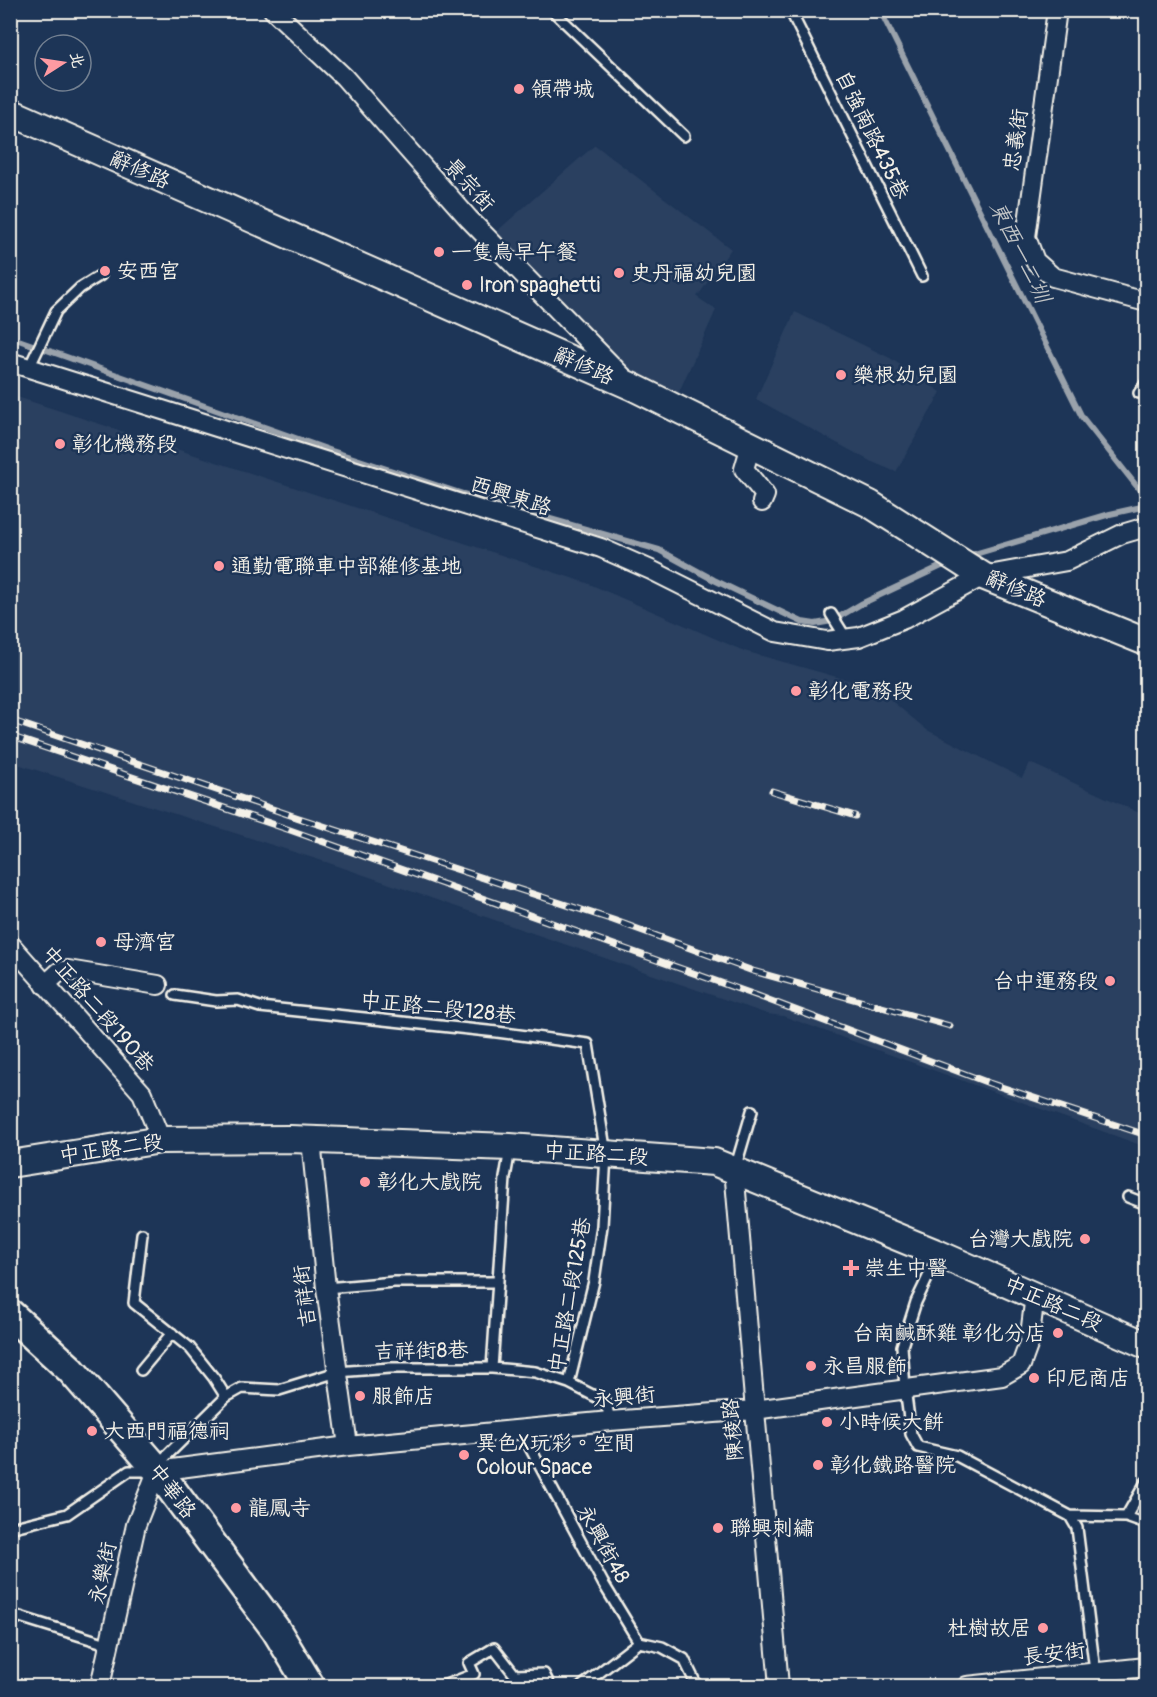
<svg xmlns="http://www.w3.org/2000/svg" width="1157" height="1697" viewBox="0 0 1157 1697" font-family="Pangolin,'LXGW WenKai TC',sans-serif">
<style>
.built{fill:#2a4060}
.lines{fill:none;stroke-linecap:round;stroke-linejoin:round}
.stream{stroke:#9aa2ab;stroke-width:6}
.lane-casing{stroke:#f4f1e8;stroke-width:14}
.street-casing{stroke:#f4f1e8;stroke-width:22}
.secondary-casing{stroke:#f4f1e8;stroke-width:30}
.primary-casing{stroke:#f4f1e8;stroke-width:33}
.lane{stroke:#1d3557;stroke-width:9}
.street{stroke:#1d3557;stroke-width:18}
.secondary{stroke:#1d3557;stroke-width:26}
.primary{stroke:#1d3557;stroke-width:28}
.rail-casing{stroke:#f4f1e8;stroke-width:7}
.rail{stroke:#1d3557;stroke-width:4.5;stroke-dasharray:14;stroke-linecap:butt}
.poi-dot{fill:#ff9aa2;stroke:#1d3557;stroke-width:2}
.labels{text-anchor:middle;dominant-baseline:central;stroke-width:5;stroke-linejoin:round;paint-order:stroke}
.poi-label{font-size:21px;fill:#f4f1e8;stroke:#1d3557;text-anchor:start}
.street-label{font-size:21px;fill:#f4f1e8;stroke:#1d3557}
.water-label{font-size:22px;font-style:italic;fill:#c0c3c4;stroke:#1d3557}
</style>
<rect width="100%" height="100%" fill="#1d3557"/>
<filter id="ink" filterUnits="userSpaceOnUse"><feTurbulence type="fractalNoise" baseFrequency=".0167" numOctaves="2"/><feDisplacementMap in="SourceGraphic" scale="12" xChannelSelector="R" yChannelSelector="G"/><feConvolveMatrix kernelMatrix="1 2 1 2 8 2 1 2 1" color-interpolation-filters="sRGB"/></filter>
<g filter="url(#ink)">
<path class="built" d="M595 145 731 249 697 297 716 310 673 405 628 377 488 239Z
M795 312 890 358 941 392 896 472 870 461 756 399Z
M11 395 587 583 744 651 876 688 927 730 1022 778 1030 763 1146 816V1147L783 1016 767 1014 332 864 11 762Z"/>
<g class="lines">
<path class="stream" d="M880 10 1082 417 1146 498
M10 337 332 451 463 494 659 550 714 580 802 622 815 624 832 621 861 604 950 562
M968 556 1110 514 1146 506"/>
<defs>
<path id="lane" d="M552 10 684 136
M790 10 922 276
M29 368 56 311 80 288 101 275
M1139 393 1146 383
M831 614 846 638
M175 995 216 1001 238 1000 260 1007 497 1032 588 1044 606 1154 602 1226 594 1281 569 1383 606 1402 610 1421
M735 1169 752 1111
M1128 1197 1146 1204
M142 1234 134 1303 190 1348 214 1378 226 1397
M939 1254 916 1302 902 1346 905 1388 911 1434 918 1447 957 1456 1070 1516 1126 1517 1146 1524
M326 1288 394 1282H498
M492 1368 535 1372 569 1383
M141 1370 172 1333
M521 1431 603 1583 639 1642
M157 1465 226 1397 242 1388 279 1390 337 1372 390 1368H492L505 1178 510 1149
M1070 1516 1077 1528 1095 1671
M1126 1517 1146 1482
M10 1528 67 1514 129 1471H151
M10 1614 110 1645
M443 1686 474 1674 469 1663 494 1648 515 1675 544 1674 550 1686
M582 1686 639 1642 662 1647 684 1659 697 1686"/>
<path id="street" d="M273 10 344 77 469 219 624 378
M1057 10 1026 237 1035 261 1053 277 1146 302
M10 362 601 548 651 570 775 632 827 641 859 637 904 619 983 576 1067 561 1122 534 1146 527
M751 445 744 469 765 495 762 502
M10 944 142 1093 161 1140
M45 985 59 972 68 970 158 985
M311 1140 326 1288 348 1446
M734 1169 779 1686
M100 1686 136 1525 157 1471 348 1446 610 1421 754 1410 1002 1376 1021 1365 1029 1343 1035 1295
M967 1686 1146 1667"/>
<path id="secondary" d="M10 112 633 387 870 504 983 576 1146 642
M10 1164 161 1140 290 1139 510 1147 714 1162 939 1254 1146 1345"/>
<path id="primary" d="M10 1314 71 1370 155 1467 276 1630 310 1686"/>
</defs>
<use href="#lane" class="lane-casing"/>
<use href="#street" class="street-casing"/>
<use href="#secondary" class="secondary-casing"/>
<use href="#primary" class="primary-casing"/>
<use href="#lane" class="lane"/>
<use href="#street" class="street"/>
<use href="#secondary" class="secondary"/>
<use href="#primary" class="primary"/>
<defs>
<path id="rail" d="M10 720 299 818 613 920 753 971 950 1026
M10 736 290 830 758 996 989 1083 1146 1135
M772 791 855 816"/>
</defs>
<use href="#rail" class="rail-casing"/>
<use href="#rail" class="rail"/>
</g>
</g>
<g class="poi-dot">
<circle cx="519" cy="89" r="6"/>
<circle cx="439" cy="252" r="6"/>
<circle cx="105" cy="271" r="6"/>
<circle cx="619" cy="273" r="6"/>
<circle cx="467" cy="285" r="6"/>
<circle cx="841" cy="375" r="6"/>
<circle cx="60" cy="444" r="6"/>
<circle cx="219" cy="566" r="6"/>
<circle cx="796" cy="691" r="6"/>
<circle cx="101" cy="942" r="6"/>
<circle cx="1110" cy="981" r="6"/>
<circle cx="365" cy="1182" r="6"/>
<circle cx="1085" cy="1239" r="6"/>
<path d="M848 1259h6v6h6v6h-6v6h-6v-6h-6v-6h6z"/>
<circle cx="1058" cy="1333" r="6"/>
<circle cx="811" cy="1366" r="6"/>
<circle cx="1034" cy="1378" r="6"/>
<circle cx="360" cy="1396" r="6"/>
<circle cx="827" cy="1422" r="6"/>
<circle cx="92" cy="1431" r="6"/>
<circle cx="464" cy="1455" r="6"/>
<circle cx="818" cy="1465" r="6"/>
<circle cx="236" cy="1508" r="6"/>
<circle cx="718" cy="1528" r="6"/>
<circle cx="1043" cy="1628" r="6"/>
</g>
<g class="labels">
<g class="poi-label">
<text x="531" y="89">領帶城</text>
<text x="451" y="252">一隻鳥早午餐</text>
<text x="117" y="271">安西宮</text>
<text x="631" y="273">史丹福幼兒園</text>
<text x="479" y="285">Iron spaghetti</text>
<text x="853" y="375">樂根幼兒園</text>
<text x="72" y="444">彰化機務段</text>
<text x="231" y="566">通勤電聯車中部維修基地</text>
<text x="808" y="691">彰化電務段</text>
<text x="113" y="942">母濟宮</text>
<text x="1098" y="981" text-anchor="end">台中運務段</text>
<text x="377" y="1182">彰化大戲院</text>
<text x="1073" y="1239" text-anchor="end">台灣大戲院</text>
<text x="864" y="1268">崇生中醫</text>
<text x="1046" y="1333" text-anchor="end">台南鹹酥雞 彰化分店</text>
<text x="823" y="1366">永昌服飾</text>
<text x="1046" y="1378">印尼商店</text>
<text x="372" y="1396">服飾店</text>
<text x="839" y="1422">小時候大餅</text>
<text x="104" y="1431">大西門福德祠</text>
<text x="476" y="1443">異色X玩彩。空間<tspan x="476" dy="24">Colour Space</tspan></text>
<text x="830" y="1465">彰化鐵路醫院</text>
<text x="248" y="1508">龍鳳寺</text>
<text x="730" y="1528">聯興刺繡</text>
<text x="1031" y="1628" text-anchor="end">杜樹故居</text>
</g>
<g class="street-label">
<text transform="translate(872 135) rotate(64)">自強南路435巷</text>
<text transform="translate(1016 140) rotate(-82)">忠義街</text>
<text transform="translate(140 170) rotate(24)">辭修路</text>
<text transform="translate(469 185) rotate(48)">景宗街</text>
<text transform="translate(584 366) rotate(24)">辭修路</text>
<text transform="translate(511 496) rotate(18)">西興東路</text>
<text transform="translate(1016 589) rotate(23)">辭修路</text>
<text transform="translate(438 1008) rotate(6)">中正路二段128巷</text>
<text transform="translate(98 1009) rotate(49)">中正路二段190巷</text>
<text transform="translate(111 1149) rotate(-8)">中正路二段</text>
<text transform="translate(596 1154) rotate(4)">中正路二段</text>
<text transform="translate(570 1295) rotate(-80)">中正路二段125巷</text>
<text transform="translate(305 1296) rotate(-97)">吉祥街</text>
<text transform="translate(1053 1304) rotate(24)">中正路二段</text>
<text transform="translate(421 1351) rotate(-1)">吉祥街8巷</text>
<text transform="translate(624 1397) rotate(-5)">永興街</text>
<text transform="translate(733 1430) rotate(-95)">陳稜路</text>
<text transform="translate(172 1491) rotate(53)">中華路</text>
<text transform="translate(603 1544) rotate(61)">永興街48</text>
<text transform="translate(103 1573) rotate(-78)">永樂街</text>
<text transform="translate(1054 1654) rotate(-7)">長安街</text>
</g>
<g class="water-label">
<text transform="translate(1020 252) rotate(64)">東西一二圳</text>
</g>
</g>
<rect width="1157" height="1697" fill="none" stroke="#1d3557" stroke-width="36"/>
<rect x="18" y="18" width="1121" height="1661" fill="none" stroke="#f4f1e8" stroke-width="2" filter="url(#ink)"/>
<g transform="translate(63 63) rotate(78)"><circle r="28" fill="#1d3557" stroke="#738091" stroke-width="1.5"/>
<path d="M0-4.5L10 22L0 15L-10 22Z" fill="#ff9aa2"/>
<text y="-9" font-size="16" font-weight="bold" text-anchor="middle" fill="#f4f1e8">北</text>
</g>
</svg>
